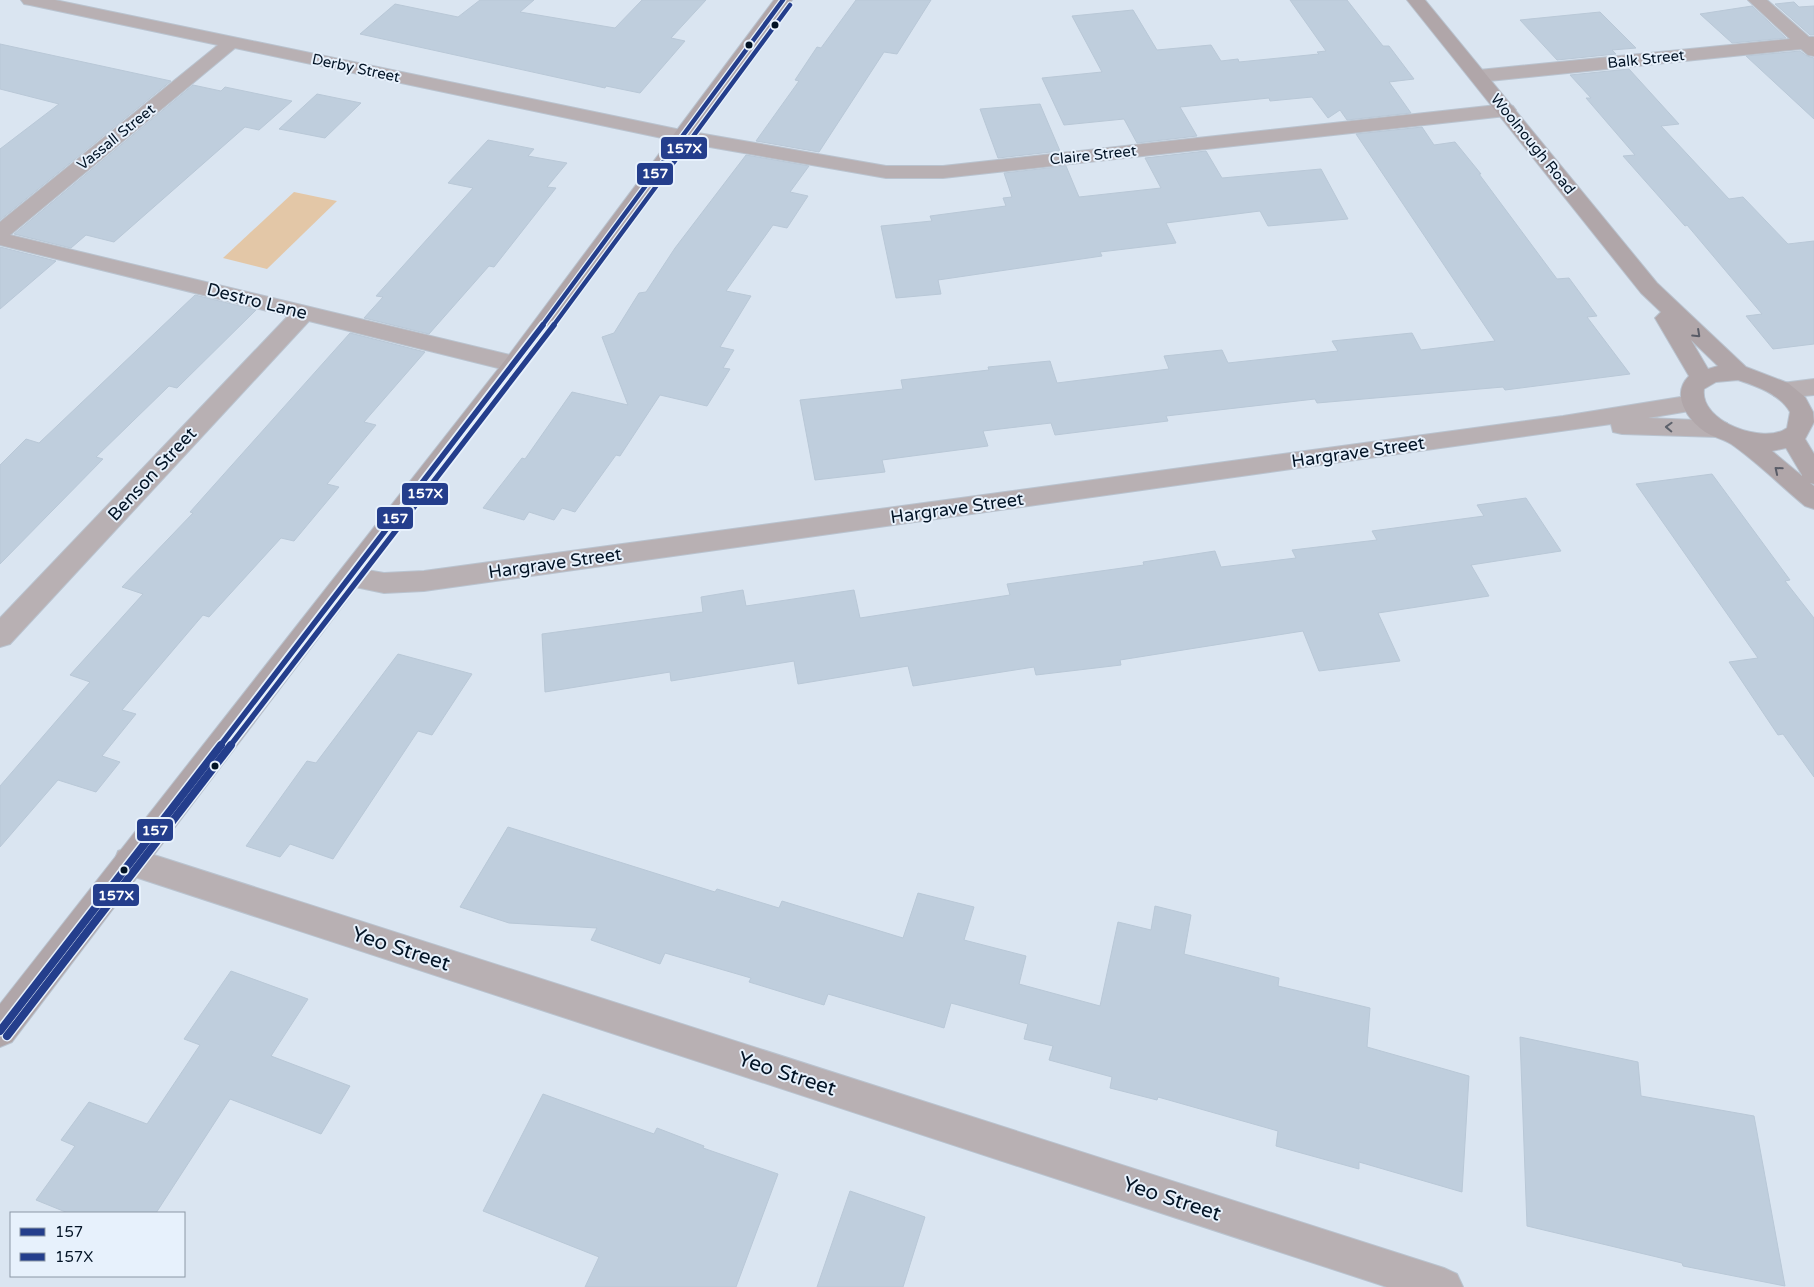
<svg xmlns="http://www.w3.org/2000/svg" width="1814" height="1287" viewBox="0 0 1814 1287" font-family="'Varela Round',sans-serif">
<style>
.green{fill:#e3c7a7}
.building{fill:#bfcedd;stroke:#b9c8d7}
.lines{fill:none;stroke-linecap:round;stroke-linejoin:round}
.street-casing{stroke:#b9c3cf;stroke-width:2}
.secondary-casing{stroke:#b9c3cf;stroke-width:2}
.street{fill:#b8b0b3;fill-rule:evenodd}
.secondary{fill:#b0a6a9;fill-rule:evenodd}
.bus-1-far2-casing{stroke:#e7f1fc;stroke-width:7}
.bus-1-far1-casing{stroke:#e7f1fc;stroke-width:9}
.bus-1-casing{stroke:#e7f1fc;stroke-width:11}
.bus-2-far2-casing{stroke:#e7f1fc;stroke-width:7}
.bus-2-far1-casing{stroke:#e7f1fc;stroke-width:9}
.bus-2-casing{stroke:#e7f1fc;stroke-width:11}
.bus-1-far2{stroke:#243e8c;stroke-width:4.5}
.bus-1-far1{stroke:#243e8c;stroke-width:5.5}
.bus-1{stroke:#243e8c;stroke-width:8}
.bus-2-far2{stroke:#243e8c;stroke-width:4.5}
.bus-2-far1{stroke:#243e8c;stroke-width:5.5}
.bus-2{stroke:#243e8c;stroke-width:8}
.oneway{stroke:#595c67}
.oneway2{stroke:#5d626c}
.bus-dot{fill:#021325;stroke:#e7f1fc;stroke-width:2}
.labels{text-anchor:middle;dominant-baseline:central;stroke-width:4;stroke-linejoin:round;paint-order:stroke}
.far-street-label{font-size:15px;fill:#021325;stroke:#e7f1fc}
.street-label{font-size:18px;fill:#021325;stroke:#e7f1fc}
.near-street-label{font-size:21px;fill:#021325;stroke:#e7f1fc}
.line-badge{stroke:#e7f1fc;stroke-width:2}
.badge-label{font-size:14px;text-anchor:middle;font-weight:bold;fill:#fff}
</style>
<rect width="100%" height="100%" fill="#dae5f1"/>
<path class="green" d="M294 192 337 201 267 269 223 258Z"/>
<path class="building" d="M480 0H534L520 12 615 28 642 0H706L671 38 685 41 640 93 606 86 605 88 360 34 395 4 458 17Z
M856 0H931L897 54 884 52 819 152 756 141 799 81 795 80 817 47 821 48Z
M1290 0H1347L1383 46H1389L1414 79 1389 82 1411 113 1347 120 1340 110 1328 118 1312 97 1270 101 1269 98 1180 107 1197 136 1137 143 1124 119 1064 125 1042 78 1102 72 1072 16 1133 10 1157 50 1211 45 1221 61 1238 59 1239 62 1319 54 1317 52 1326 51Z
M1794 2 1799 7 1814 6V35H1810L1775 4Z
M1752 6 1786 38 1732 43 1700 14Z
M1600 12 1636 48 1612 50 1616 54 1557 60 1520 20Z
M0 44 171 81 0 220V149L59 104 0 89Z
M1800 51 1807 56 1814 58V119L1746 56Z
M1629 69 1679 124 1661 126 1729 199 1743 197 1788 244 1814 241V344L1773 349 1746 316 1762 314 1687 225 1685 226 1623 156 1635 155 1586 98H1591L1570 75Z
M193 85 221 91 225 87 292 101 259 130 245 127 114 242 86 235 71 248 14 234Z
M317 94 361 103 325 138 279 129Z
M1040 104 1060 151 998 158 980 109Z
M1422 127 1434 145 1455 142 1481 174H1479L1557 279 1569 278 1597 316 1587 317 1630 374 1505 390 1503 387 1317 403 1315 399 1166 416 1168 421 1055 435 1051 423 983 431 988 446 882 460 885 472 815 480 800 400 903 389 901 380 989 370 988 367 1050 361 1057 383 1169 369 1164 356 1222 350 1228 363 1338 351 1332 341 1412 333 1421 350 1495 341 1356 134Z
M488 140 534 149 528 156 567 163 547 187 556 188 494 267 489 266 429 334 364 318 383 297 376 296 473 188 448 183Z
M1206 151 1222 178 1321 169 1348 219 1268 226 1260 211 1166 223 1176 243 1100 252 1102 256 938 280 941 294 896 298 881 226 932 221 930 216 1006 206 1003 198 1012 197 1004 173 1066 166 1079 197 1161 188 1145 158Z
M746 155 809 166 790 192 808 196 787 228 773 225 726 291 751 296 720 347 734 350 723 368 730 369 707 406 660 395 620 456 616 455 575 512 562 508 554 520 529 512 524 520 483 508 522 458 525 459 572 392 628 405 602 337 614 333 639 293 646 292 675 248Z
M0 247 56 261 0 309Z
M195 295 256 310 177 388 169 386 96 457 103 459 0 564V465L26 439 39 443Z
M350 333 425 352 364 422 376 425 327 484 339 487 294 541 281 538 209 617 203 615 122 710 136 714 102 756 120 762 96 792 58 780 0 847V786L90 682 70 675 143 594 122 587 193 513 190 512Z
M1712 474 1790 580 1785 581 1814 618V777L1783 734 1778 735 1729 662 1758 658 1636 484Z
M1526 498 1561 551 1471 565 1489 596 1378 613 1400 661 1319 671 1303 631 1120 660 1121 665 1036 675 1034 667 913 686 908 666 798 684 794 661 671 681 670 672 545 692 542 634 703 612 701 597 743 590 746 606 854 590 860 618 1010 595 1007 584 1144 565 1143 562 1215 551 1221 567 1296 558 1292 550 1377 540 1372 531 1484 516 1477 505Z
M398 654 472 674 432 735 418 731 333 859 290 844 280 857 246 846 307 761 316 763Z
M508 827 715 892 717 889 779 908 782 901 903 938 918 893 974 907 964 940 1026 956 1019 984 1100 1006 1118 922 1151 930 1155 906 1191 915 1184 954 1279 978 1278 986 1370 1008 1367 1047 1469 1076 1462 1192 1359 1162V1169L1276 1146 1278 1131 1158 1097 1157 1100 1110 1088 1112 1077 1049 1060 1053 1046 1024 1039 1028 1024 951 1003 944 1028 828 994 824 1005 749 982 751 978 665 953 660 964 591 940 597 928 509 923 460 907Z
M231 971 308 999 271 1056 350 1086 321 1134 230 1099 156 1213H68L36 1200 75 1146 61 1140 89 1102 147 1124 200 1045 184 1039Z
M1520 1037 1638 1062 1641 1096 1754 1116 1785 1286 1683 1266 1682 1263 1527 1226Z
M543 1094 654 1134 657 1128 704 1146 703 1148 778 1174 736 1287H585L599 1257 483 1211Z
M850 1191 925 1217 903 1287H817Z"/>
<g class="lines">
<defs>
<path id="street" d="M21 0H55L681 130 886 166H943L1506 104 1513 106 1516 110 1513 114 1506 116 943 178H886L681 142 235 48 10 235 514 356 522 359 526 364 522 369 514 372 309 321 10 644 0 647V618L288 316 0 245V222L218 45 30 5 24 4Z
M1748 0H1767L1809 37H1814V56L1808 55 1801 49 1479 82 1472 80 1470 76 1472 72 1479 70 1790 39Z
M1814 379V395L1782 398 1774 396 1770 390 1774 384Z
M1693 395 1701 397 1705 403 1701 409 1648 418 1718 421 1727 423 1730 429 1727 435 1718 437 1622 434 1613 432 1611 424 424 591 384 593 341 584 337 577 341 570 350 567 384 573 424 571 1563 416Z
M129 847 1444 1268 1457 1274 1463 1287H1387L129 875 118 871 114 861 118 851Z"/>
<path id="secondary" d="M774 0H792L522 369 12 1042 0 1047V1004L506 359Z
M1407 0H1425L1657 283 1746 367 1788 383 1805 397 1813 412 1814 422 1805 439 1814 454V484L1810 483 1814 486V509L1805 506C1782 487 1759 464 1734 446 1727 440 1715 438 1707 433 1688 421 1670 395 1689 376L1655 318 1661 312 1641 293ZM1691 340 1718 366 1708 369ZM1738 380C1756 386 1780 394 1790 412L1787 428C1764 445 1699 422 1704 389L1716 382ZM1786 448 1802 475V476L1772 451Z"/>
</defs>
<use href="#street" class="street-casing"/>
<use href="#secondary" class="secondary-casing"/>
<use href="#street" class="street"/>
<use href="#secondary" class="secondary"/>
<defs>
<path id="bus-1-far2" d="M542 326 783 0"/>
<path id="bus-1-far1" d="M220 746 543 325"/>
<path id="bus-1" d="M0 1031 221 745"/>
<path id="bus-2-far2" d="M553 326 790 5"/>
<path id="bus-2-far1" d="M230 746 554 325"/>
<path id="bus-2" d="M7 1036 231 745"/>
</defs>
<use href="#bus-1-far2" class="bus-1-far2-casing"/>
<use href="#bus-1-far1" class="bus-1-far1-casing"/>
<use href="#bus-1" class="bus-1-casing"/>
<use href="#bus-2-far2" class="bus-2-far2-casing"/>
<use href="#bus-2-far1" class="bus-2-far1-casing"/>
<use href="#bus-2" class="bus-2-casing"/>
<use href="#bus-1-far2" class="bus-1-far2"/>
<use href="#bus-1-far1" class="bus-1-far1"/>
<use href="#bus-1" class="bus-1"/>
<use href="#bus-2-far2" class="bus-2-far2"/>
<use href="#bus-2-far1" class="bus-2-far1"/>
<use href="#bus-2" class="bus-2"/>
</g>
<defs><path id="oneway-chevron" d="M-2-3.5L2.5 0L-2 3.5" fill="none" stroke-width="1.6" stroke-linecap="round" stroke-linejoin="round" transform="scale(1.25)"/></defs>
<g class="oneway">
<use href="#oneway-chevron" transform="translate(1697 334) rotate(43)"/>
<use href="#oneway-chevron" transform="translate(1778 470) rotate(-140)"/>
</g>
<use class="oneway2" href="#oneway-chevron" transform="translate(1669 427) rotate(-178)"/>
<g class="bus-dot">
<circle cx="775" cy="25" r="4.5"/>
<circle cx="749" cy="45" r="4.5"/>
<circle cx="215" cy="766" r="4.5"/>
<circle cx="124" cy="870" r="4.5"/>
</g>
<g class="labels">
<g class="far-street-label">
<text transform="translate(1646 59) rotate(-6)">Balk Street</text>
<text transform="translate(356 68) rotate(12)">Derby Street</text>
<text transform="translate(116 137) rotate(-39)">Vassall Street</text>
<text transform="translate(1533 144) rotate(51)">Woolnough Road</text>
<text transform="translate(1093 155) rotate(-6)">Claire Street</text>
</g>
<g class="street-label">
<text transform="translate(257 301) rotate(14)">Destro Lane</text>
<text transform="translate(1358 452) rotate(-8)">Hargrave Street</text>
<text transform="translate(152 474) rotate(-47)">Benson Street</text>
<text transform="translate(957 508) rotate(-8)">Hargrave Street</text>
<text transform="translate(555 563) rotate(-8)">Hargrave Street</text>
</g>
<g class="near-street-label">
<text transform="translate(401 949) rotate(18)">Yeo Street</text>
<text transform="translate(787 1074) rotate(18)">Yeo Street</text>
<text transform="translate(1172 1199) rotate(18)">Yeo Street</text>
</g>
</g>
<g class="line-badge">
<rect x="660" y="136" width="48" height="24" rx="5" fill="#243e8c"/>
<rect x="636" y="162" width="38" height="24" rx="5" fill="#243e8c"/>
<rect x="401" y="482" width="48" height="24" rx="5" fill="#243e8c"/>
<rect x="376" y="506" width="38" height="24" rx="5" fill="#243e8c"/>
<rect x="136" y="818" width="38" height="24" rx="5" fill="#243e8c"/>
<rect x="92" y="883" width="48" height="24" rx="5" fill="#243e8c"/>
</g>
<g class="badge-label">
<text x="684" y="153">157X</text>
<text x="655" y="178">157</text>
<text x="425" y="498">157X</text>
<text x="395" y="523">157</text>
<text x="155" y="835">157</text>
<text x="116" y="900">157X</text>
</g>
<rect x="10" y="1212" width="175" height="65" fill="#e7f1fc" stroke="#8b98a6"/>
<rect x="20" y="1228" width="25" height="8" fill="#243e8c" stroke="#8b98a6"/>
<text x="55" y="1237" font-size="15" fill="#021325">157</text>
<rect x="20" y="1253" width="25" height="8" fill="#243e8c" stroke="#8b98a6"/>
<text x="55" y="1262" font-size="15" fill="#021325">157X</text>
</svg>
